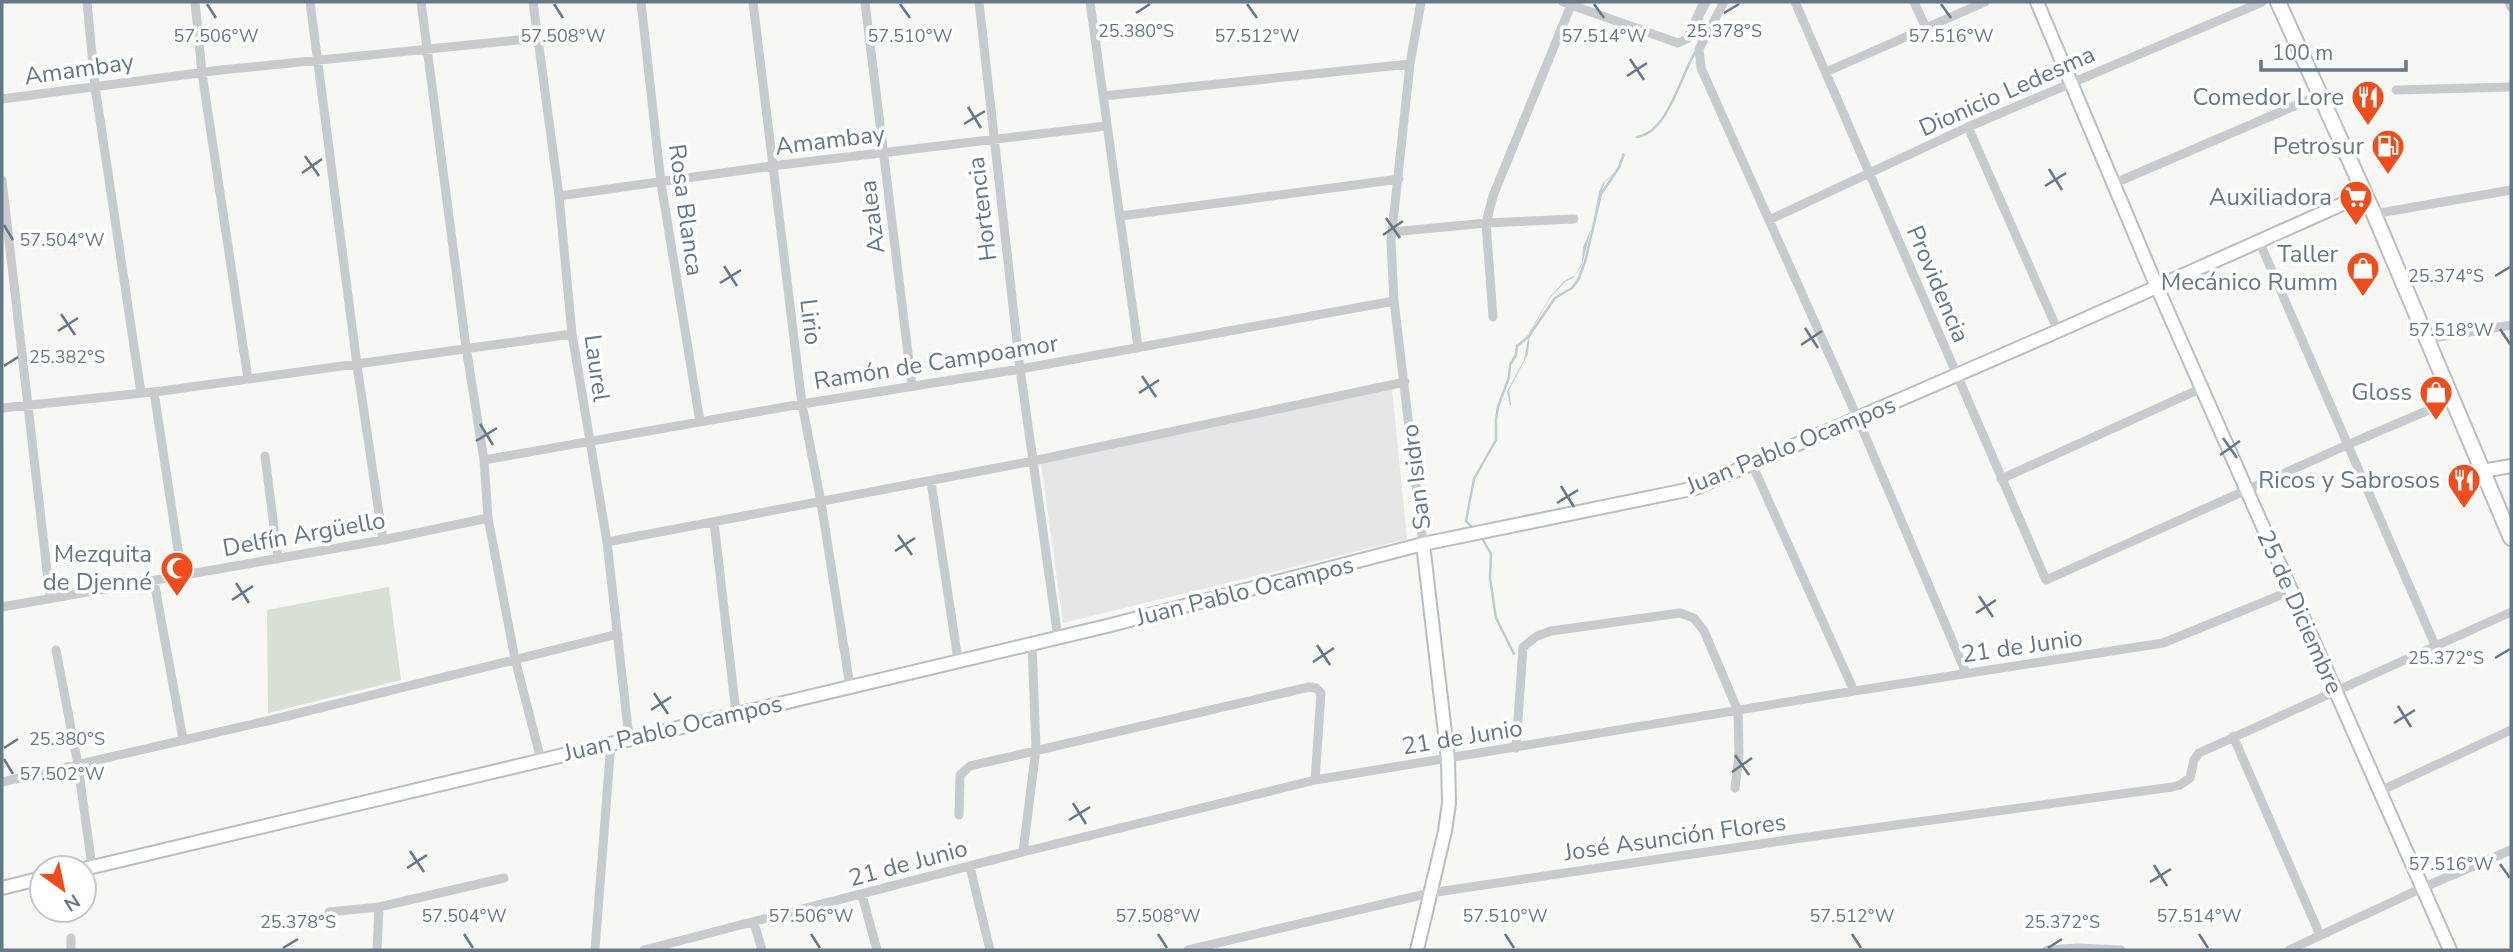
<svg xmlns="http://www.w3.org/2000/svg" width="2513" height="952" viewBox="0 0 2513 952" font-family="'Nunito Sans',sans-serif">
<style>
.built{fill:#e5e6e5}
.green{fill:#d8e0d5}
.water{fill:#c0cbd0}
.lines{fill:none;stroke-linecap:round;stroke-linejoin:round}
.stream{stroke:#c0cbd0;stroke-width:2.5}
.secondary-casing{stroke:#b7bdc1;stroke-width:16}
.primary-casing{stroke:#babec2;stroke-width:18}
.street{stroke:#c7cbce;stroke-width:9}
.secondary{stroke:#fff;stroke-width:12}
.primary{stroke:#fff;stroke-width:14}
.ticks{fill:none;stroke:#647888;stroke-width:2.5}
.labels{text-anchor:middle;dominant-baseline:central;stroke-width:7;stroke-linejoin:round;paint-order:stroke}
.street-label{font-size:24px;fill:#647888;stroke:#fff}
.poi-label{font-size:24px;fill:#647888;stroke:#fff;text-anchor:end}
.ticks-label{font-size:18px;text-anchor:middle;fill:#647888;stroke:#fff;stroke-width:7;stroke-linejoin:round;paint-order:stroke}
</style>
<rect width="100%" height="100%" fill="#f7f7f4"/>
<path class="built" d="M1392 389 1407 539 1063 623 1040 456Z"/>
<path class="green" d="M389 587 401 680 268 713 267 610Z"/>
<path class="water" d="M1623 153 1625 155 1620 168 1605 182 1600 194 1582 265 1573 278 1565 282 1549 299 1530 333 1528 354 1509 390 1511 404 1508 410 1510 406 1507 391 1524 360 1529 333 1549 298 1564 281 1574 276 1582 263 1583 247 1592 227 1599 192 1603 183 1616 171Z"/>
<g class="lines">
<path class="stream" d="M1701 38 1702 17 1710 2
M1637 137C1669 132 1681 73 1696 51
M1471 526 1466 521 1474 479 1496 440V419L1498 407 1509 377 1510 365 1516 355 1517 346 1529 336 1555 298 1572 288 1578 280 1585 262 1601 194 1620 166
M1483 540 1491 554 1490 578 1496 618 1514 654"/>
<defs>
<path id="secondary" d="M2037 2 2157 287 2450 950
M2482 471 2511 466
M84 869 1107 626 1423 544 1696 488 2058 331 2365 194
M2 888 42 878
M1417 950 1445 831 1449 803 1448 759 1423 544"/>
<path id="primary" d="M2278 2 2374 214 2511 538"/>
</defs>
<use href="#secondary" class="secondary-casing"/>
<use href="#primary" class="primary-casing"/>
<path class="street" d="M87 2 95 86 141 393
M195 2 202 73 248 379
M310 2 357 365 383 540
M421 2 466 347 484 460 488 518 515 659 541 760
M533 2 559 196 572 334 607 542 629 738
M641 2 661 183 700 422
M753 2 802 404 821 502 850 686
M865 2 912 386
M1090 2 1138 347
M1421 2 1410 64 1391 241 1394 301 1423 544
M1563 2 1678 43 1687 39 1704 2
M1724 2 1699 49 1701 68 1858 419 1966 673
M1795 2 2046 580 2347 445 2452 400
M1914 2 1926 28
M2509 2 2511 7
M1826 72 1985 2
M2396 90 2511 87
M1103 96 1410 64
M2 99 221 70 538 38
M1968 127 2058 331
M2 180 50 597
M2115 183 2320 95
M559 196 772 166 1106 126
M2374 214 2511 190
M1121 216 1399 179
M1769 220 1968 127 2262 2
M1392 232 1486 223 1574 219
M2259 241 2435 645
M1493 317 1486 223 1493 196 1571 5
M2427 339 2511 325
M154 392 182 576
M2 408 162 391 572 334
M265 456 278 559
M484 460 802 404 1020 369 1394 301
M1752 464 1854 691
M2001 479 2202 388
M931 482 958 660
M714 522 736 713
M607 542 1033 461 1020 369 979 2
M154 581 183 739
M2 607 383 540 488 518
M1058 638 1033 461 1405 382
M56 650 78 765 92 867
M2233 736 2320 935
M1516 748 1523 647 1537 636 1551 631 1680 613 1694 618 1704 631 1738 711 1739 755 1735 788
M2 782 271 720 618 634
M2378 792 2511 730
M959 815 960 775 970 766 1309 687 1316 688 1321 693 1315 780
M1023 852 1036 749 1032 644
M970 867 990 950
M862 895 877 950
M329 912 379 907 504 878
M754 923 762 950
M71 938V950
M377 950 379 907
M595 950 611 742
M644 950 1023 852 1315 780 1854 691 2163 643 2291 591
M1188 950 1430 893 1794 839 2172 787 2180 785 2190 778 2194 760 2199 753 2511 612
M2047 950 2077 948 2121 950
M2289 950 2422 888 2511 850"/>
<use href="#secondary" class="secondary"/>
<use href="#primary" class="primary"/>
</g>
<path class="ticks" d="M207 4 216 18M554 4 563 18M900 4 910 18M1247 4 1257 18M1594 4 1604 18M1941 4 1951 18M1136 13 1150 4M1724 13 1739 4M1630 59 1644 80M1627 76 1647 63M968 107 981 128M964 124 985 111M305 156 319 176M2049 169 2062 190M302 173 322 159M2045 186 2066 173M1386 218 1400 238M4 225 13 240M1383 235 1403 221M724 266 737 286M2495 276 2510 267M720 283 741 270M61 314 75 335M1805 328 1818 348M2500 329 2510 344M58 331 78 318M1801 345 1822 331M4 366 18 357M1142 376 1156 397M1139 393 1159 380M480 424 493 445M2223 438 2237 458M476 441 497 428M2220 455 2240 441M1561 486 1574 507M1557 503 1578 490M898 535 912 555M895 551 915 538M236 583 249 603M1979 596 1993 617M232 600 253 586M1976 613 1996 600M1317 645 1330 665M2495 658 2510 649M1313 662 1334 648M654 693 668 714M2398 706 2411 727M651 710 671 697M2394 723 2415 710M4 748 18 739M1735 755 1749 775M4 759 13 774M1732 772 1752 758M1073 803 1086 824M1069 820 1090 807M410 851 424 872M2500 864 2510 878M2154 865 2167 886M407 868 427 855M2150 882 2171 869M464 934 473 948M811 934 820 948M1158 934 1167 948M1505 934 1514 948M1852 934 1861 948M2199 934 2208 948M283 948 298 939M2048 948 2062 939"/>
<defs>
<symbol id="restaurant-pin" viewBox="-11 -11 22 30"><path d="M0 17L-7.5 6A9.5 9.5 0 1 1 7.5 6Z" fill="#f24c1a" stroke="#fff"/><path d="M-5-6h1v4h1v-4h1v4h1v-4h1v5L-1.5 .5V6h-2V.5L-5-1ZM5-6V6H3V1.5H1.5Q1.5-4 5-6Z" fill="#fff"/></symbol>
<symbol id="fuel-pin" viewBox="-11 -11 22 30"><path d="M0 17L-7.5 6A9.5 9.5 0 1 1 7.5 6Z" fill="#f24c1a" stroke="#fff"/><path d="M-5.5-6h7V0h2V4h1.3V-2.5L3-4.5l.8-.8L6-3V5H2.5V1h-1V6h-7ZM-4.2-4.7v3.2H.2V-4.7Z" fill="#fff"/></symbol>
<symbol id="supermarket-pin" viewBox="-11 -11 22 30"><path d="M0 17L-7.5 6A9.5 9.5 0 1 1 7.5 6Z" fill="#f24c1a" stroke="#fff"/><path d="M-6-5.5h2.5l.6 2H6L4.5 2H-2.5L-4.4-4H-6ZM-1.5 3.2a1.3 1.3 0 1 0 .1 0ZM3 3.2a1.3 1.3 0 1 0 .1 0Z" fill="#fff"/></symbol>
<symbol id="shop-pin" viewBox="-11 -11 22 30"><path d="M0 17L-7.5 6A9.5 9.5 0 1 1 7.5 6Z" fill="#f24c1a" stroke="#fff"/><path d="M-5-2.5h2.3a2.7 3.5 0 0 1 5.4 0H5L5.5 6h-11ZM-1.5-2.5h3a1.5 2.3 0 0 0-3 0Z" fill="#fff"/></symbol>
<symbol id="mosque-pin" viewBox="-11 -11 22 30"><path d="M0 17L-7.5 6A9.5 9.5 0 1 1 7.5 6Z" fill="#f24c1a" stroke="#fff"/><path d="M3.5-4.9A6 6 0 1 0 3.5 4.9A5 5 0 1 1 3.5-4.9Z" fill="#fff"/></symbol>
</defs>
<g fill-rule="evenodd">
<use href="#restaurant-pin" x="2349" y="78" width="38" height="52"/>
<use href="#fuel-pin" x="2369" y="127" width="38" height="52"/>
<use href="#supermarket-pin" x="2337" y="178" width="38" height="52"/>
<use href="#shop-pin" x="2344" y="249" width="38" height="52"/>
<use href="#shop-pin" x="2417" y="373" width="38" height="52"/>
<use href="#restaurant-pin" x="2445" y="461" width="38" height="52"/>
<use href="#mosque-pin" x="158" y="549" width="38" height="52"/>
</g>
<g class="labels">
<g class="street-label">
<text transform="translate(79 69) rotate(-8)">Amambay</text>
<text transform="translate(2007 91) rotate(-24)">Dionicio Ledesma</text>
<text transform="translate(830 140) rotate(-7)">Amambay</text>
<text transform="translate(982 209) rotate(-97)">Hortencia</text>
<text transform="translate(686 210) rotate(82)">Rosa Blanca</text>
<text transform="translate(872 217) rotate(-97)">Azalea</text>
<text transform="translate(1938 284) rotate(67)">Providencia</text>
<text transform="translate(811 322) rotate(83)">Lirio</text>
<text transform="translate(936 362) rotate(-9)">Ramón de Campoamor</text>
<text transform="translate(597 368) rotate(82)">Laurel</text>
<text transform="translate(1791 445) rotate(-22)">Juan Pablo Ocampos</text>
<text transform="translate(1416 477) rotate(-97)">San Isidro</text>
<text transform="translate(304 534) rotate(-10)">Delfín Argüello</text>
<text transform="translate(1245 591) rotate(-14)">Juan Pablo Ocampos</text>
<text transform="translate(2300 612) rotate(66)">25 de Diciembre</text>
<text transform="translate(2022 646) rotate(-8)">21 de Junio</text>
<text transform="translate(673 728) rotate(-13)">Juan Pablo Ocampos</text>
<text transform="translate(1462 737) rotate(-9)">21 de Junio</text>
<text transform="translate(1675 837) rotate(-8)">José Asunción Flores</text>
<text transform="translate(908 863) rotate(-15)">21 de Junio</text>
</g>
<g class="poi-label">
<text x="2344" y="97">Comedor Lore</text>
<text x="2364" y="146">Petrosur</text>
<text x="2332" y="197">Auxiliadora</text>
<text x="2338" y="254">Taller<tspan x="2338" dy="28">Mecánico Rumm</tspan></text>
<text x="2412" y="392">Gloss</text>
<text x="2440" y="480">Ricos y Sabrosos</text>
<text x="152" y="554">Mezquita<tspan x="152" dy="28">de Djenné</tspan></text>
</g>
</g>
<g class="ticks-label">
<text x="1136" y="37">25.380°S</text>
<text x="1724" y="37">25.378°S</text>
<text x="216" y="42">57.506°W</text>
<text x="563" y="42">57.508°W</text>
<text x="910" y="42">57.510°W</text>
<text x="1257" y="42">57.512°W</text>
<text x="1604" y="42">57.514°W</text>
<text x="1951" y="42">57.516°W</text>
<text x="62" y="246">57.504°W</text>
<text x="2446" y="282">25.374°S</text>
<text x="2451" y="336">57.518°W</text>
<text x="67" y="363">25.382°S</text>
<text x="2446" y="664">25.372°S</text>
<text x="67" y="745">25.380°S</text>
<text x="62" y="780">57.502°W</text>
<text x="2451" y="870">57.516°W</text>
<text x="464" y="922">57.504°W</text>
<text x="811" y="922">57.506°W</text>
<text x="1158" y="922">57.508°W</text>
<text x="1505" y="922">57.510°W</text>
<text x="1852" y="922">57.512°W</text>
<text x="2199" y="922">57.514°W</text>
<text x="298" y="928">25.378°S</text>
<text x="2062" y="928">25.372°S</text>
</g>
<rect width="2513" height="952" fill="none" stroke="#647888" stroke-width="7"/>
<g transform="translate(63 889) rotate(147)"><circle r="33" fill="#ffffff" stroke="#c1c9cf" stroke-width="2"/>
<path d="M0-5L12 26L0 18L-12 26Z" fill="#f24c1a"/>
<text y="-10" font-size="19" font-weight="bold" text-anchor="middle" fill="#647888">N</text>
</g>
<path d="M2261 60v10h145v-10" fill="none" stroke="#647888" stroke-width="3.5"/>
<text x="2272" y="60" font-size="21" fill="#647888" stroke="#ffffff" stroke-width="5" paint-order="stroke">100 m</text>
</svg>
